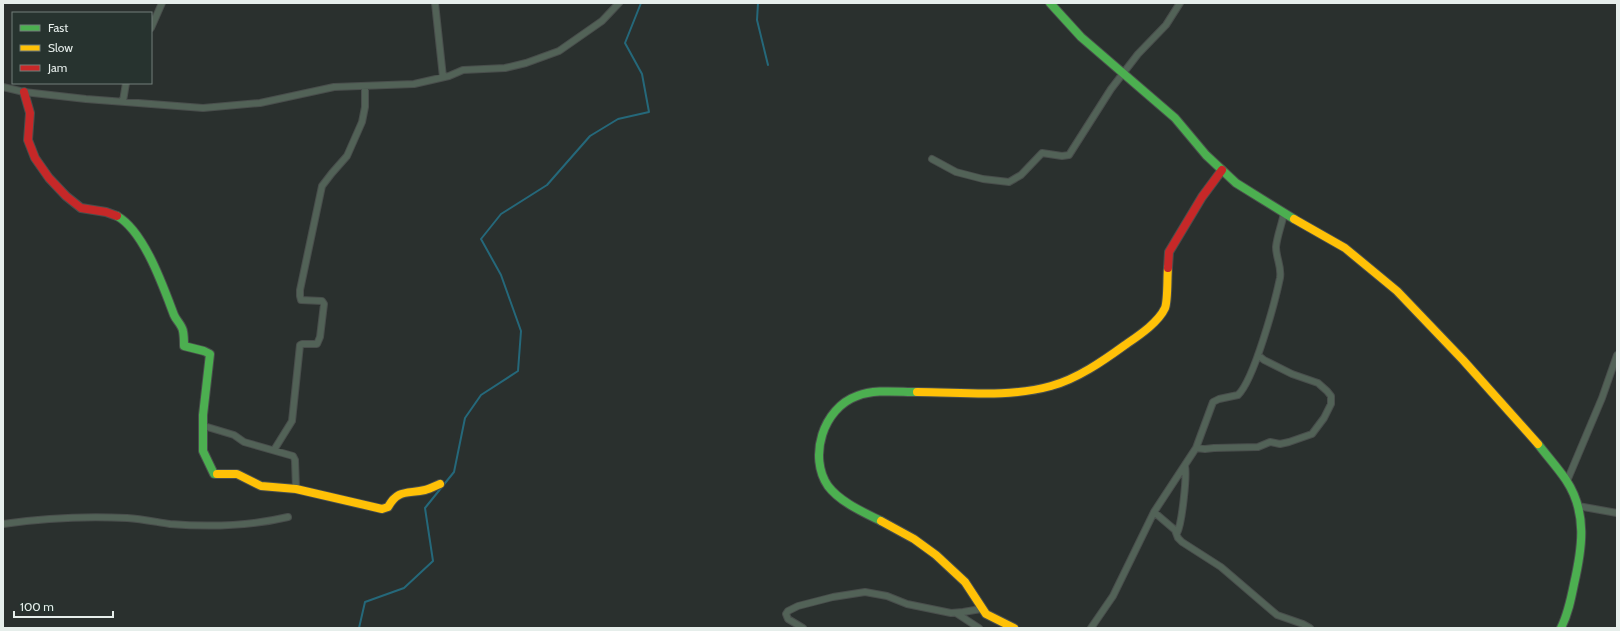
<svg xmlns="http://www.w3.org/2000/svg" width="1620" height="631" viewBox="0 0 1620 631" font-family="Cabin,sans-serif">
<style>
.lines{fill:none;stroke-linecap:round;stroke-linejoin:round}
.stream{stroke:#25687a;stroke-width:2}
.street-casing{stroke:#494e4c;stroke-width:8}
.fast-casing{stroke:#494e4c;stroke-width:10}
.slow-casing{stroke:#494e4c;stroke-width:10}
.jam-casing{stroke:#494e4c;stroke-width:10}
.street{stroke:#526257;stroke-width:6}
.fast{stroke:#4caf50;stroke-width:8}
.slow{stroke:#ffc107;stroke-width:8}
.jam{stroke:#c62828;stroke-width:8}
</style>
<rect width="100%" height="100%" fill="#2a302e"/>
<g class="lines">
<path class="stream" d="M758 3 757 20 768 65
M359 628 365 602 404 588 433 561 425 508 454 472 465 418 481 395 518 371 521 331 501 275 481 239 501 214 547 185 590 136 618 119 649 112 642 74 625 43 641 3"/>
<defs>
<path id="street" d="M435 3 443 77
M151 28 162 3
M3 87 24 92 86 99 203 108 260 103 334 87 414 84 449 76 463 70 505 68 526 63 559 51 602 21 619 3
M123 101 126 83
M932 159 956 172 983 179 1009 182 1021 175 1042 153 1062 156 1069 155 1111 89 1138 54 1166 25 1180 3
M204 426 234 435 244 442 293 456 295 460 296 489
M1196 448 1205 449 1214 448 1258 447 1270 442 1280 444 1289 442 1312 434 1324 418 1331 404V396L1327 391 1318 383 1292 374 1264 360 1258 355
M274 450 292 421 300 345 302 344H317L320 337 324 304 322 301 301 300 300 296V290L322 186 332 173 347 156 362 122 365 107V86
M1567 481 1602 398 1617 355
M1578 506 1617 513
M1154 512 1175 530 1178 538 1182 542 1221 567 1277 615 1303 624 1310 628
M3 524C44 518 86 516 127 518 142 519 156 522 170 524 208 527 250 526 288 517
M1177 533C1182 524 1187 476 1185 466
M956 613 979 628
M803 628 788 619 786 614 788 611 798 606 833 597 865 592 887 596 907 604 951 613 963 612 981 609
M1091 628 1113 596 1154 512 1196 448 1213 402 1219 399 1238 395C1254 380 1275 302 1280 278 1282 267 1276 258 1276 247 1277 236 1282 224 1284 213"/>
<path id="fast" d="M1050 3 1081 37 1175 118 1206 155 1236 183 1294 219
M117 216C144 231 163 286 174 315 176 320 182 325 183 331 184 336 184 341 184 346L204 351 210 354 203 415V451L214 474H217
M1538 444C1547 456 1558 468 1566 480 1588 513 1582 549 1574 584 1571 599 1568 614 1561 628
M881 521C863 512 840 502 828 486 808 457 823 408 857 396 875 389 898 392 917 392"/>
<path id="slow" d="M1294 219 1345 248 1397 291 1463 360 1538 444
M917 392C961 392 1008 398 1051 386 1077 379 1103 361 1125 345 1138 336 1158 323 1165 308 1168 300 1167 278 1168 268
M217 474H237L261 486 296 489 382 509 388 507C398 489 407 494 425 490 430 489 435 486 440 484
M881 521 914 539 936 555 965 582 986 614 1014 628"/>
<path id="jam" d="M24 92 30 113 28 140 35 158 49 178 66 196 81 208 106 212 117 216
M1168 268 1169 252 1202 197 1222 170"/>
</defs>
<use href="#street" class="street-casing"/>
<use href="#fast" class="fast-casing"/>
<use href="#slow" class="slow-casing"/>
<use href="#jam" class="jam-casing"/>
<use href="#street" class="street"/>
<use href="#fast" class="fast"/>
<use href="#slow" class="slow"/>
<use href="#jam" class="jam"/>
</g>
<rect width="1620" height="631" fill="none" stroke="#e6eeeb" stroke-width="8"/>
<rect x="12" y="12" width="140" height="72" fill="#27332f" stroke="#737e7a"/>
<rect x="20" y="25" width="20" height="6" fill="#4caf50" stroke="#737e7a"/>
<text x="48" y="32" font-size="12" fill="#e6eeeb">Fast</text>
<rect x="20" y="45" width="20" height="6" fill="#ffc107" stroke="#737e7a"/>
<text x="48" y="52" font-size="12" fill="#e6eeeb">Slow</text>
<rect x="20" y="65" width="20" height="6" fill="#c62828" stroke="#737e7a"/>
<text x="48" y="72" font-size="12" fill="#e6eeeb">Jam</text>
<path d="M14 611v6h99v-6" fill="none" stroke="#e6eeeb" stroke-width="2"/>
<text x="20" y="611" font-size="12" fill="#e6eeeb" stroke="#27332f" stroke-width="3" paint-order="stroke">100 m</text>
</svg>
